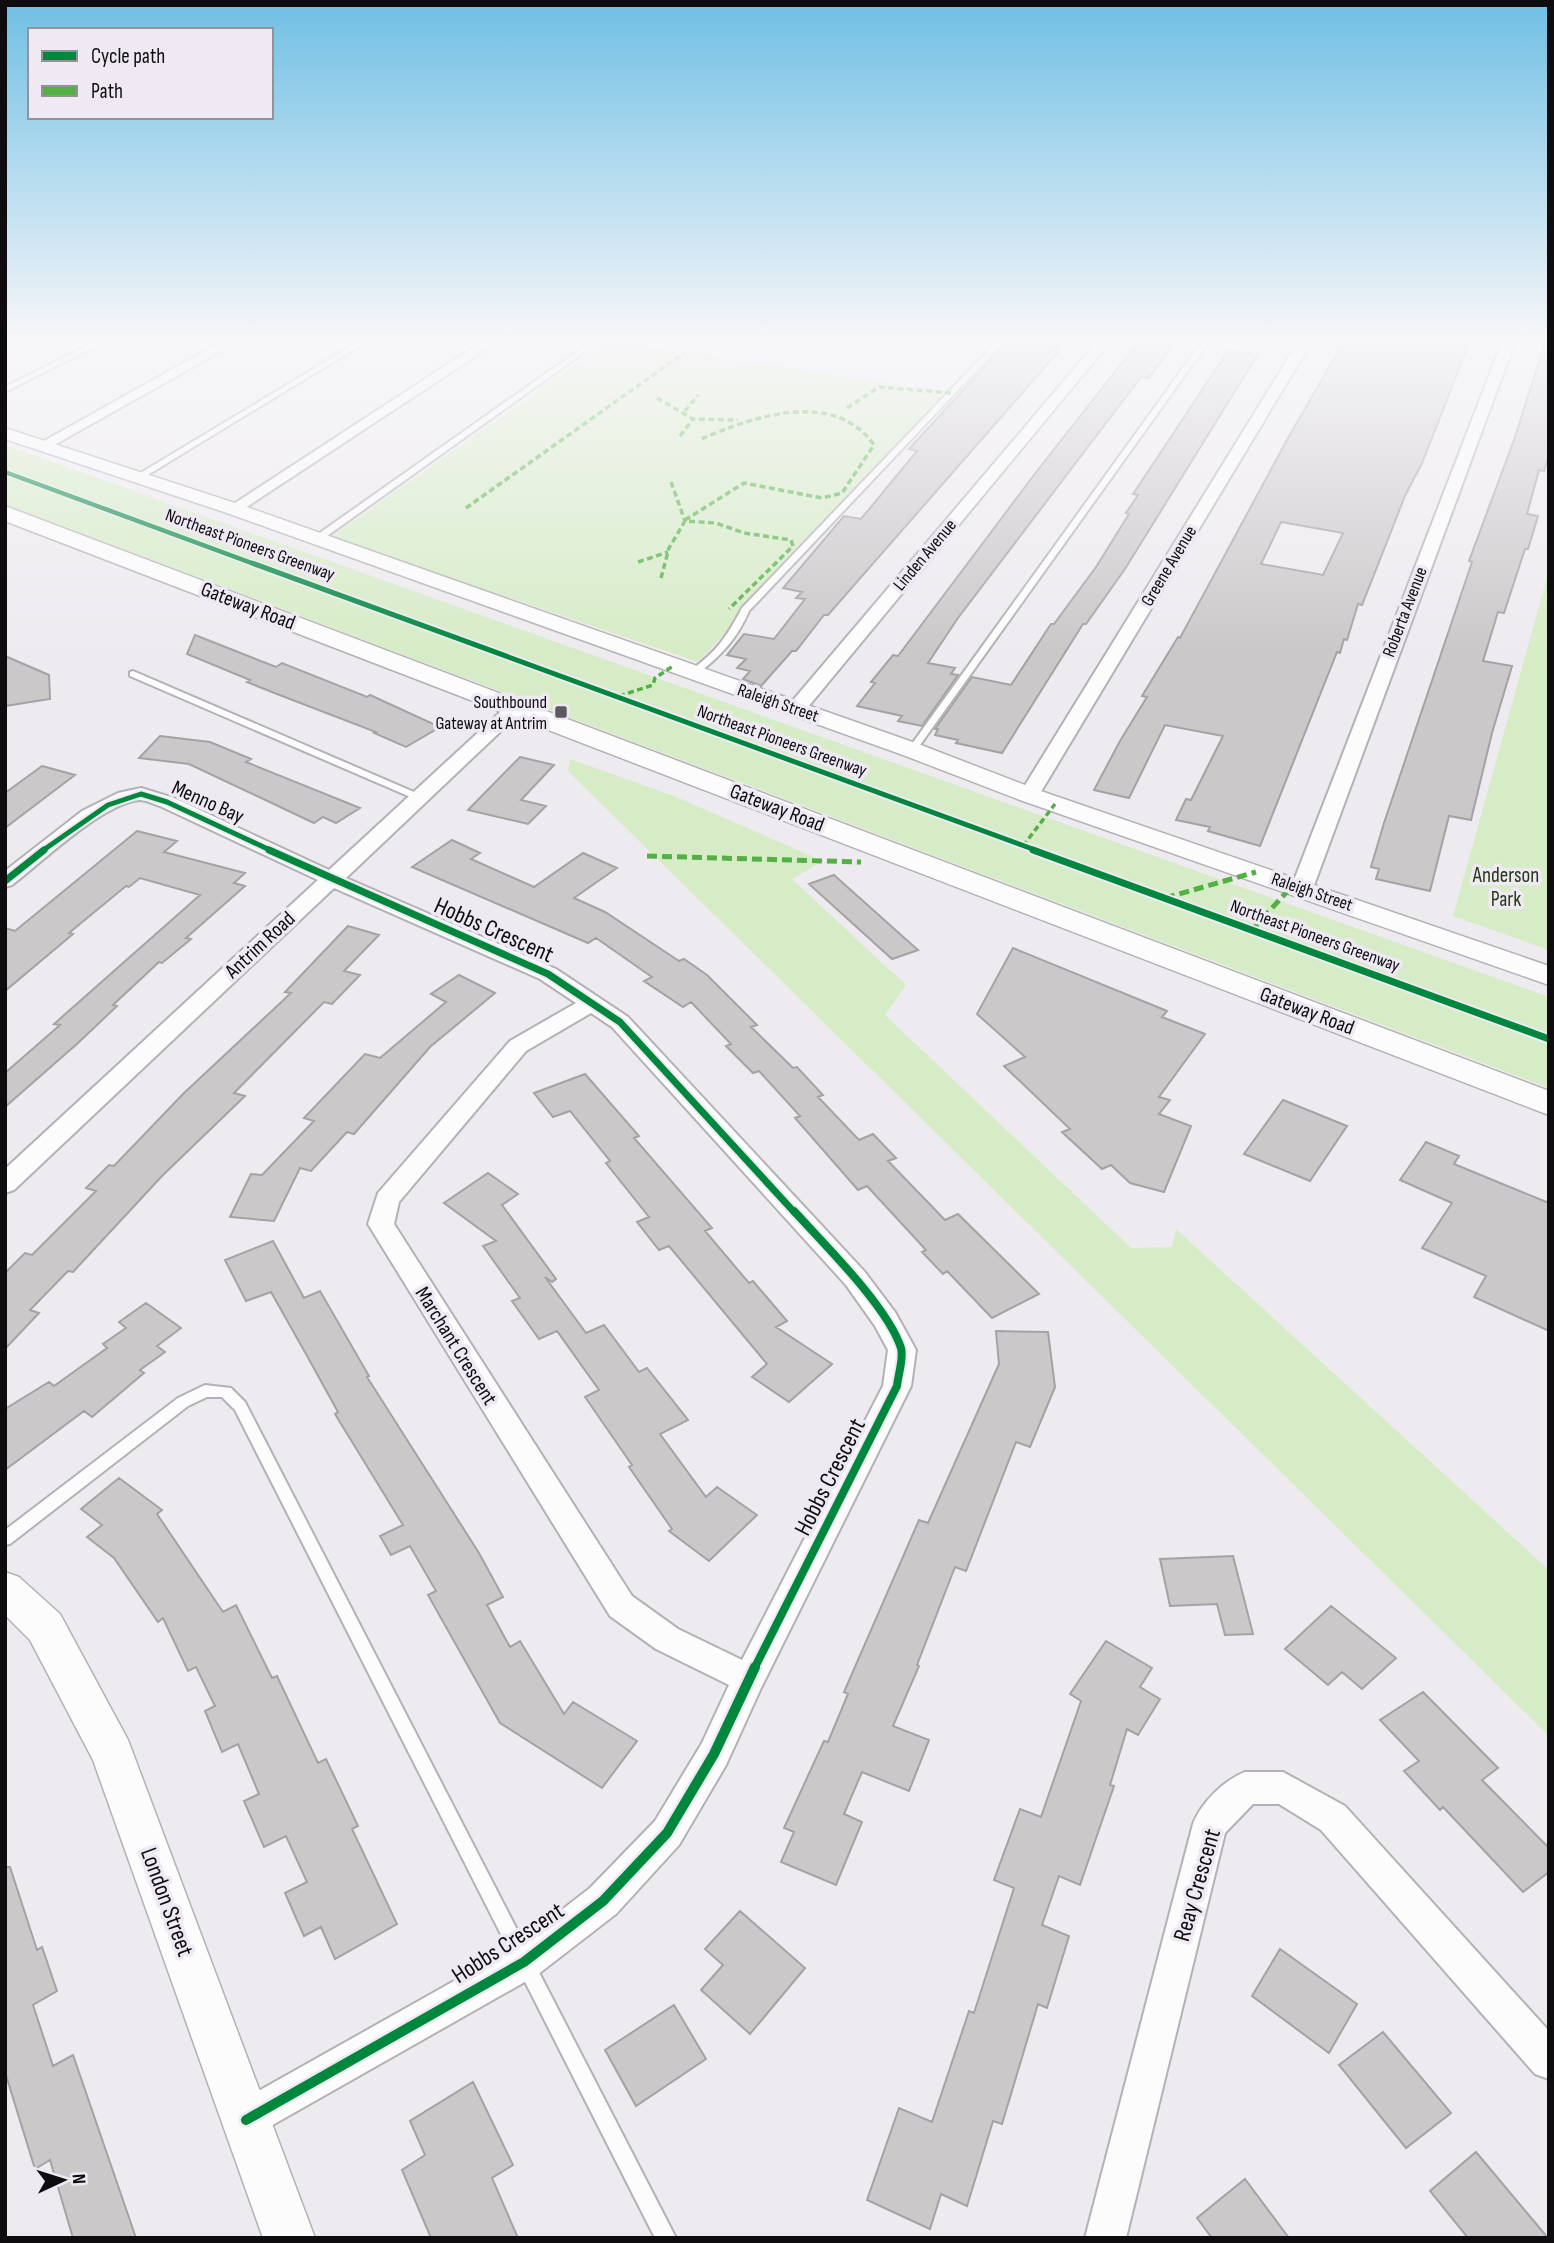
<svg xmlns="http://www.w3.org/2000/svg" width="1554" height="2243" viewBox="0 0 1554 2243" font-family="'Sofia Sans Condensed',sans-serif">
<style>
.green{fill:#d6ecc6}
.building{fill:#cbc8ca;stroke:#a4a2a3;stroke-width:2;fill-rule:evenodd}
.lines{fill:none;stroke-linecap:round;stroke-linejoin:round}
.service-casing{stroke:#b3b1b5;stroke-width:4}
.minor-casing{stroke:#b3b1b5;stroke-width:4}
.tertiary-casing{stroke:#b3b1b5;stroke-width:3}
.secondary-casing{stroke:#b3b1b5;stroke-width:3}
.service{fill:#fcfcfd;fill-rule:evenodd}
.minor{fill:#fcfcfd;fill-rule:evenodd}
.tertiary{fill:#fcfcfd;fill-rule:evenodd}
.secondary{fill:#fcfcfd;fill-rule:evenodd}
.quiet-far1{stroke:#54b044;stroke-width:3.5;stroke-dasharray:6 3.5;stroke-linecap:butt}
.quiet{stroke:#54b044;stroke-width:5;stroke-dasharray:10 5;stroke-linecap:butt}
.cycleway-far4-casing{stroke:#eee9f2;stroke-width:7}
.cycleway-far3-casing{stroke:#eee9f2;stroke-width:9}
.cycleway-far2-casing{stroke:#eee9f2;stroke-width:11}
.cycleway-far1-casing{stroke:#eee9f2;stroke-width:12}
.cycleway-casing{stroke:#eee9f2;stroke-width:15}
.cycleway-far4{stroke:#00873e;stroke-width:4.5}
.cycleway-far3{stroke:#00873e;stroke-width:5}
.cycleway-far2{stroke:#00873e;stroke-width:7}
.cycleway-far1{stroke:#00873e;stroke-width:8}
.cycleway{stroke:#00873e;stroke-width:10}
.poi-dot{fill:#5c5a5e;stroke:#eee9f2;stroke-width:2.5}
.labels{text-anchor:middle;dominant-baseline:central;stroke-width:7;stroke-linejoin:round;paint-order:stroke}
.far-street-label{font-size:18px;fill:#0e0c0f;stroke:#eee9f2}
.far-poi-label{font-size:18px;fill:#0e0c0f;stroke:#eee9f2;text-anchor:end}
.street-label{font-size:21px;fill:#0e0c0f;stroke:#eee9f2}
.park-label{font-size:21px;fill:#263916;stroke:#eee9f2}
.near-street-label{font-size:24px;fill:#0e0c0f;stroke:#eee9f2}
</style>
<rect width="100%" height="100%" fill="#eeebf0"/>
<path class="green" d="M609 341 947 392 945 394 948 395 698 662 331 537Z
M5 445 1549 997V1088L5 504Z
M1549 570V950L1453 916Z
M570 759 674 796 823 861 792 879 906 985 885 1015 1131 1248 1172 1247 1176 1229 1549 1570V1736L568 771Z"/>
<path class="building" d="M1013 336H1068L1055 350 1059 351 828 615H824L796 651H792L761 686 743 679 750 671 737 668 746 659 727 655 744 634 774 639 805 599 796 598 802 592 783 588 844 516 861 519 917 451 909 449Z
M1143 336H1173L1170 340 1176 341 1149 378 1141 377 958 618 928 663 955 668 951 674 958 675 922 726 898 721 902 716 857 706 875 683 871 682 893 655 898 656 1037 471Z
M1347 336H1370L1441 346 1442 343 1466 347V351L1422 463 1405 496 1362 605 1358 604 1347 640 1344 639 1340 653 1337 652 1260 846 1208 831 1210 827 1176 820 1186 799 1191 800 1223 736 1165 725 1129 798 1094 790 1120 741 1147 697 1142 696 1178 637 1180 638 1288 438ZM1281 522 1343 533 1323 575 1261 564Z
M1544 346 1549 347V454L1544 471 1539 470 1527 514 1538 516 1528 549H1525L1504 613 1498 612 1483 661 1512 666 1492 733 1471 820 1449 816 1430 891 1376 879 1379 869 1371 867 1384 823 1472 562 1469 561 1515 437Z
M1228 351 1258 354 1125 569 1086 624H1083L1002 753 956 743 958 740 935 735 938 729H935L972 677 1011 685 1051 624H1054L1096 567 1129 514 1126 513 1138 495 1133 494Z
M195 635 276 667 282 663 367 697 370 695 440 727 406 747 374 733 376 732 277 694 247 682 250 680 187 654Z
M5 656 49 675 50 699 5 706Z
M160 736 210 742 251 759 246 762 360 808 336 823 323 817 314 823 189 764 139 758Z
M520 757 554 765 521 800 546 806 528 824 468 810Z
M42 766 75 775 5 828V793Z
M137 831 177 841 164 852 245 873 234 883 245 886 186 938 191 939 162 963 159 962 113 1005 117 1006 78 1043 5 1107V1073L60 1025 54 1024 200 895 140 878 129 887 126 886 69 933 73 934 5 991V928L15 931Z
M452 840 480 853 471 859 534 887 583 853 617 868 574 898 605 912 679 961 684 959 707 975 757 1025 751 1027 793 1068 797 1067 823 1095 818 1097 859 1140 873 1134 896 1158 888 1161 945 1220 958 1214 1039 1294 992 1318 947 1271 943 1274 922 1252 926 1250 867 1186 858 1190 795 1118 800 1116 759 1071 753 1073 726 1046 731 1044 691 1002 683 1007 644 981 652 977 596 938 588 943 412 867Z
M834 875 918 950 892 959 809 884Z
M348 926 379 935 344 971 360 975 332 1004 324 1002 234 1093 245 1096 162 1176 73 1272 68 1271 30 1310 39 1313 5 1349V1273L25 1253 32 1255 96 1191 86 1188 109 1165 114 1166 183 1094 291 993 285 992Z
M1013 948 1167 1011 1162 1017 1205 1034 1159 1097 1170 1100 1159 1114 1191 1126 1164 1192 1130 1183 1111 1165 1102 1169 1062 1132 1070 1129 1004 1066 1025 1057 977 1014Z
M459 975 495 993 430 1047 354 1134 347 1132 311 1171 300 1168 274 1221 230 1217 251 1174 262 1175 314 1121 304 1118 365 1054 380 1058 446 1002 431 994Z
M585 1074 639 1136 634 1138 712 1228 705 1231 749 1283 753 1281 787 1321 776 1327 832 1364 789 1402 752 1377 767 1364 669 1246 659 1250 637 1222 649 1217 606 1163 610 1161 570 1111 553 1117 534 1093Z
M1283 1100 1347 1126 1310 1181 1244 1154Z
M1426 1142 1459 1156 1454 1164 1549 1203V1331L1474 1297 1486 1276 1422 1248 1452 1203 1400 1180Z
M488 1173 518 1194 502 1205 556 1279 552 1282 545 1277 586 1333 604 1325 639 1372 647 1368 688 1420 660 1434 706 1497 717 1487 757 1515 709 1561 669 1531 672 1529 629 1467 632 1465 585 1397 599 1390 557 1331 539 1339 512 1301 520 1298 483 1246 496 1241 444 1203Z
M273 1241 304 1298 320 1291 369 1376 367 1377 479 1553 503 1597 487 1605 510 1647 520 1641 564 1714 573 1702 637 1741 602 1788 500 1723 428 1595 436 1591 410 1546 391 1555 380 1536 403 1525 335 1414 338 1412 306 1354 271 1292 246 1301 225 1260Z
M146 1303 181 1328 157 1346 165 1352 140 1370 144 1373 92 1417 84 1411 5 1470V1409L49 1382 54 1386 107 1348 103 1344 126 1328 119 1322Z
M996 1331 1048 1332 1055 1387 1030 1447 1016 1442 966 1571 955 1567 917 1665 919 1666 893 1726 929 1740 909 1791 862 1772 844 1814 862 1822 836 1885 781 1862 794 1832 784 1828 824 1741 828 1742 848 1694 844 1692 919 1520 928 1523 999 1364Z
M119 1478 162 1510 157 1514 223 1612 236 1605 272 1678 277 1676 318 1763 326 1759 358 1826 352 1829 397 1924 335 1959 321 1927 304 1936 285 1893 307 1882 286 1836 264 1847 244 1801 259 1794 238 1744 222 1752 205 1711 215 1706 196 1667 188 1671 163 1618 158 1622 114 1558 87 1537 102 1525 81 1509Z
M1233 1556 1253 1634 1225 1635 1217 1604 1170 1606 1160 1559Z
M1331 1606 1396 1658 1362 1689 1342 1672 1328 1685 1285 1649Z
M1106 1641 1152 1668 1140 1687 1160 1699 1138 1735 1127 1729 1110 1785 1114 1786 1080 1885 1059 1876 1042 1925 1069 1936 1047 2008 1038 2004 1002 2124 993 2121 967 2206 941 2194 930 2229 867 2200 899 2108 932 2122 969 2011 974 2013 1014 1888 994 1880 1020 1809 1041 1817 1081 1701 1070 1694Z
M1423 1692 1498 1768 1482 1780 1549 1848V1872L1523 1892 1443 1807 1440 1810 1404 1771 1419 1761 1380 1720Z
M5 1867H10L37 1950 42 1947 57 1991 33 2005 53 2066 73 2055 136 2238H73L50 2160 35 2169 5 2072Z
M740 1911 805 1968 750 2034 701 1990 723 1965 705 1949Z
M1280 1949 1357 2004 1329 2053 1252 1996Z
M674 2005 706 2059 636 2106 605 2050Z
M1383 2032 1451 2113 1406 2148 1339 2065Z
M473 2082 513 2165 492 2178 518 2238H431L402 2170 425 2155 410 2121Z
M1476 2152 1548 2238H1468L1430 2191Z
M1245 2179 1289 2238H1212L1197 2218Z"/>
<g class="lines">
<defs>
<path id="service" d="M106 336H115L5 392V387Z
M368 336H376L141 479 134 477Z
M599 336H607L320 541H314V537Z
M1002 336H1009L749 611C737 639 720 657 696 675H690V671C717 651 726 638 742 608Z
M1206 336H1213L915 752H909V748Z
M133 671 421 795 423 797 418 800 415 799 130 676V672Z
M205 1385 231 1388 245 1402 676 2238H655L235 1410 222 1397H207L188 1406 10 1544 5 1545V1530L178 1398Z"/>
<path id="minor" d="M232 336H248L47 449 42 450 35 446Z
M491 336H506L239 512 234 514 226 509Z
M1102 336H1115L803 713H789L787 709 789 705Z
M1302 336H1315L1039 795 1036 799H1022L1019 795Z
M1465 336H1517L1313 888 1309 892H1295L1291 888 1501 345Z
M515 702 524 708 521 712 346 878 556 969 628 1017 864 1271 895 1312 916 1350 911 1386 761 1688 726 1765 679 1845 616 1914 537 1975 246 2140 232 2134 226 2120 232 2106 511 1949 590 1888 655 1821 702 1743 729 1685 656 1649 610 1616 368 1224 378 1193 510 1041 576 1003 540 979 334 888 14 1190 5 1193V1169L318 880 160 806C153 804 147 800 139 800 102 804 42 862 12 885L5 887V871L82 811 118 793 141 788 174 798 329 870 509 704ZM591 1013 612 1027 846 1285 875 1326 888 1350 883 1386 742 1660 678 1629 632 1596 394 1224 399 1202 526 1051Z
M1245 1772H1283L1345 1806 1549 2031V2079L1535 2074 1321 1830 1279 1804H1253L1225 1833 1126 2238H1085L1193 1824C1201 1803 1224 1780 1245 1772Z"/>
<path id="tertiary" d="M5 428 241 505 921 745 1038 790 1549 966V985L1020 800 903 755 227 513 5 439Z
M5 1572 19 1577 60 1614 128 1740 315 2238H263L93 1760 30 1640 5 1615Z"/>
<path id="secondary" d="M5 506 1549 1091V1115L5 521Z"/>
</defs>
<use href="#service" class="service-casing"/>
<use href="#minor" class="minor-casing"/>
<use href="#tertiary" class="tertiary-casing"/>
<use href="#secondary" class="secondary-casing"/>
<use href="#service" class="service"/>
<use href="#minor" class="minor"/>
<use href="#tertiary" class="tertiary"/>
<use href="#secondary" class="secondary"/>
<path class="quiet-far1" d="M657 398 693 419 738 420
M847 408 879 387 952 393
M685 411 698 395
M680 436 693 419
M671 482 685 521
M466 508 684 353
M685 520 744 483 822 498 842 493 874 445C834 388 752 417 701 439
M638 562 668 552
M661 578 669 548 685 521 716 523 744 533 791 540 793 546 729 609
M619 696 653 685 655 678 673 666
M1023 846 1055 804"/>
<path class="quiet" d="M647 856 861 862
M1165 898 1256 872
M1252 930 1293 885"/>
<defs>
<path id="cycleway-far4" d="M5 472 257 565"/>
<path id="cycleway-far3" d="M252 563 1038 851
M42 851 108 805 141 794 167 802 272 851"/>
<path id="cycleway-far2" d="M269 850 548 974 620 1022 795 1213
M1033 850 1549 1039
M5 881 44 850"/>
<path id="cycleway-far1" d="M754 1669 897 1386C898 1375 904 1358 901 1348 888 1307 824 1244 794 1211"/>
<path id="cycleway" d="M246 2120 524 1962 603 1901 667 1833 714 1754 755 1667"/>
</defs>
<use href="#cycleway-far4" class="cycleway-far4-casing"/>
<use href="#cycleway-far3" class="cycleway-far3-casing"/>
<use href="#cycleway-far2" class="cycleway-far2-casing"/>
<use href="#cycleway-far1" class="cycleway-far1-casing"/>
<use href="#cycleway" class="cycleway-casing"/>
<use href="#cycleway-far4" class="cycleway-far4"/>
<use href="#cycleway-far3" class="cycleway-far3"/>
<use href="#cycleway-far2" class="cycleway-far2"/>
<use href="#cycleway-far1" class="cycleway-far1"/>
<use href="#cycleway" class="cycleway"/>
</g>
<linearGradient id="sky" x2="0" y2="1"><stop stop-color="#6fbfe4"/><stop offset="0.52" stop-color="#f7f6f8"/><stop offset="1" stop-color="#f7f6f8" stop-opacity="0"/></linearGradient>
<rect width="1554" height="650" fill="url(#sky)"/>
<rect class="poi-dot" x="554" y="705" width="14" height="14" rx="3.5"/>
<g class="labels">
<g class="far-street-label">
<text transform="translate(250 545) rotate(20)">Northeast Pioneers Greenway</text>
<text transform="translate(925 555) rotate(-50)">Linden Avenue</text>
<text transform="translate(1169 566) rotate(-59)">Greene Avenue</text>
<text transform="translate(1405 612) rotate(-69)">Roberta Avenue</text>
<text transform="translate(778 703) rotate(19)">Raleigh Street</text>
<text transform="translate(782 741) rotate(20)">Northeast Pioneers Greenway</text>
<text transform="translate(1312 892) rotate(19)">Raleigh Street</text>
<text transform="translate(1315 936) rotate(20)">Northeast Pioneers Greenway</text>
</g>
<g class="far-poi-label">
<text x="547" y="702">Southbound<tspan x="547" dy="21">Gateway at Antrim</tspan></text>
</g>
<g class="street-label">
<text transform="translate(248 606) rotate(21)">Gateway Road</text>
<text transform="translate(208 802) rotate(24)">Menno Bay</text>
<text transform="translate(777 808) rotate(21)">Gateway Road</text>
<text transform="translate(260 945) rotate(-43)">Antrim Road</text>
<text transform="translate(1307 1011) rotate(21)">Gateway Road</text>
<text transform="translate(456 1346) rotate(58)">Marchant Crescent</text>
</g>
<g class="park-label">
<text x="1506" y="875">Anderson<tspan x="1506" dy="24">Park</tspan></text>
</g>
<g class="near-street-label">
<text transform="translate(494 930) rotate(24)">Hobbs Crescent</text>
<text transform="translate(830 1477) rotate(-63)">Hobbs Crescent</text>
<text transform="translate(1197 1885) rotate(-74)">Reay Crescent</text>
<text transform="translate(167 1902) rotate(70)">London Street</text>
<text transform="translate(508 1943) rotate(-33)">Hobbs Crescent</text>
</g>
</g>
<rect width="1554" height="2243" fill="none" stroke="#0e0c0f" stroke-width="14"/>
<rect x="28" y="28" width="245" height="91" fill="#eee9f2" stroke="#949197" stroke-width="2"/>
<rect x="42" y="51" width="35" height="10" fill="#00873e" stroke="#949197" stroke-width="2"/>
<text x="91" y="63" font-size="21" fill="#0e0c0f">Cycle path</text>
<rect x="42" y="86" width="35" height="10" fill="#54b044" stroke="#949197" stroke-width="2"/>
<text x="91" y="98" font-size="21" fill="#0e0c0f">Path</text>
<g transform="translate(63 2180) rotate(86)" stroke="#eee9f2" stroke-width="5" paint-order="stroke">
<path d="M0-5L12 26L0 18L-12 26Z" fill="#0e0c0f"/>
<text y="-10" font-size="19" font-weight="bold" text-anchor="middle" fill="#0e0c0f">N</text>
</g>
</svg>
